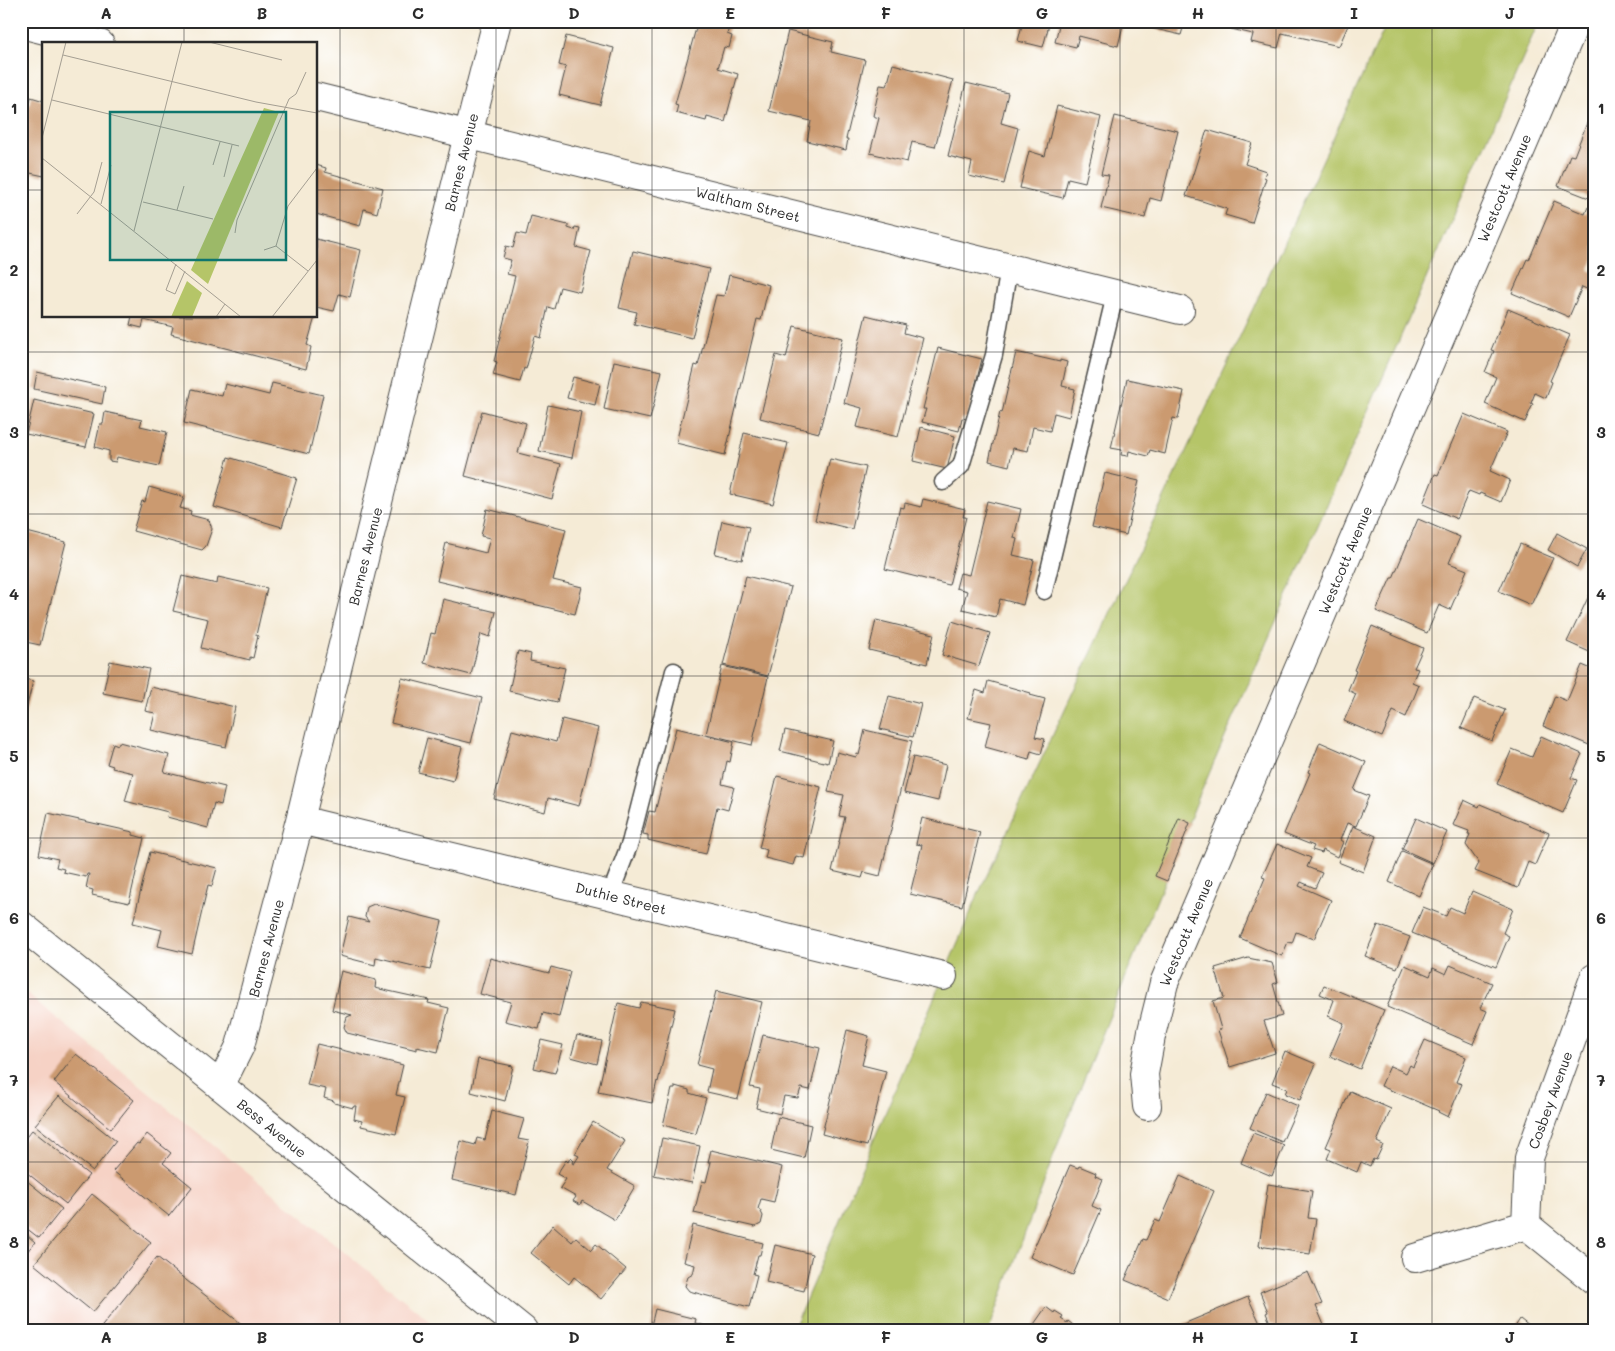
<svg xmlns="http://www.w3.org/2000/svg" width="1615" height="1351" viewBox="0 0 1615 1351" font-family="Mali,sans-serif">
<style>
.built{fill:#f6d2c5}
.green{fill:#b5c568;stroke:#70784a}
.building{fill:#cb9a6f}
.lines{fill:none;stroke-linecap:round;stroke-linejoin:round}
.lane-casing{stroke:#494845;stroke-width:19}
.street-casing{stroke:#494845;stroke-width:30}
.lane{stroke:#fff;stroke-width:16}
.street{stroke:#fff;stroke-width:28}
.grid{fill:none;stroke:#2b2b2b;stroke-width:1;stroke-opacity:0.55}
.labels{text-anchor:middle;dominant-baseline:central;stroke-width:4;stroke-linejoin:round;paint-order:stroke}
.street-label{font-size:14px;fill:#2b2b2b;stroke:#fff}
.inset-road{fill:none;stroke:#a49e92;stroke-width:1}
.view{fill:#0f766e;fill-opacity:0.15;stroke:#0f766e;stroke-width:2.5}
.inset-edge{fill:none;stroke:#2b2b2b;stroke-width:2.5}
.neatline{fill:none;stroke:#2b2b2b;stroke-width:2}
.grid-label{font-size:16px;text-anchor:middle;font-weight:bold;fill:#2b2b2b}
</style>
<rect width="100%" height="100%" fill="#fff"/>
<filter id="ink" filterUnits="userSpaceOnUse"><feTurbulence type="fractalNoise" baseFrequency=".02" numOctaves="2"/><feDisplacementMap in="SourceGraphic" scale="10" xChannelSelector="R" yChannelSelector="G"/><feConvolveMatrix kernelMatrix="1 2 1 2 8 2 1 2 1" color-interpolation-filters="sRGB"/></filter>
<filter id="wash" filterUnits="userSpaceOnUse"><feTurbulence type="fractalNoise" baseFrequency=".0096" numOctaves="4" result="noise"/><feDisplacementMap in="SourceGraphic" scale="20" xChannelSelector="R" yChannelSelector="G"/><feGaussianBlur stdDeviation="1.12" result="paint"/><feColorMatrix in="noise" values="0 0 0 0 0 0 0 0 0 0 0 0 0 0 0 0 0 1.4 0 .05"/><feComposite in="paint" operator="in"/></filter>
<g filter="url(#wash)">
<rect width="100%" height="100%" fill="#f5ebd6"/>
<path class="built" d="M21 989 441 1330H21Z"/>
<path class="green" d="M1388 21H1539L1198 799 1061 1136 989 1330H793L980 890Z"/>
<g id="blocks">
<path class="building" d="M646 21H670L668 28Z
M698 21H715L730 25 727 34 732 36 729 48 724 47 718 68 738 74 725 122 707 117 706 121 676 113 678 105 675 104Z
M1023 21H1050L1043 47 1018 41Z
M1060 21H1124L1118 46 1079 36 1076 47 1055 42Z
M1139 21H1185L1181 35 1138 25Z
M1233 21H1350L1339 46 1282 33 1278 48 1251 42 1253 34 1231 29Z
M788 31 833 42 831 52 865 60 846 139H848L846 150 807 141 811 121 769 111Z
M566 36 614 48 600 105 559 95 566 67 559 65Z
M893 64 953 80 935 147 912 142 907 162 870 153 879 118 873 116 880 85 887 86Z
M966 83 1008 93 1001 123 1018 128 1004 184 969 176 972 162 948 156Z
M31 97 44 101V176L21 171V103L29 105Z
M1057 106 1101 117 1085 182 1068 178 1063 198 1020 188 1029 151 1045 156Z
M1594 113V200L1558 186 1570 155 1574 156 1587 123 1589 124Z
M1115 116 1178 131 1161 201 1150 198 1145 218 1101 208 1109 175 1101 174Z
M1207 130 1252 143 1245 164 1266 171 1264 177 1266 178 1252 223 1225 215 1227 209 1186 196Z
M316 165 326 168 325 172 383 188 377 213 364 209 360 226 316 214Z
M1554 201 1585 214 1588 207 1594 210V260L1589 270 1594 272V292L1582 287 1569 317 1512 293 1527 259 1529 260Z
M531 216 568 225V228L574 230 575 227 580 228 576 247 591 251 580 292 560 287 554 309 548 307 541 338 535 336 526 369 524 368 520 382 493 375 497 362 494 361 515 276 507 274 511 260 503 258 506 246 513 248 517 233 526 235Z
M316 239 361 250 350 297 339 294 334 311 316 307Z
M633 251 709 269 692 338 634 324 637 312 619 308Z
M729 275 769 285 761 320 757 319 725 455 676 443 695 365 698 366 716 295 724 296Z
M1508 309 1570 335 1550 381 1552 382 1546 398 1535 393 1531 403 1533 404 1525 422 1485 404 1496 377 1485 372 1494 351 1491 350Z
M866 315 906 325 904 333 923 338 898 437 857 427 862 408 844 403Z
M132 316H311L315 317 307 345 311 347 306 369 171 334 173 327 144 320 142 328 130 325Z
M794 326 843 338 819 433 760 418 776 355 786 358Z
M938 348 982 359 967 419 962 418 959 431 922 422 926 409H923Z
M1016 352 1060 362V360L1067 362 1062 386 1075 389 1069 417 1054 413 1050 431 1033 427 1028 451 1013 448 1009 466 989 461 1000 412 1002 413Z
M614 361 662 371 650 419 604 409Z
M37 372 105 387 102 404 34 389Z
M573 377 600 384 595 405 567 398Z
M1127 379 1184 391 1178 419 1173 418 1165 454 1150 450 1148 456 1129 451 1128 456 1121 455 1122 450 1111 448Z
M272 383 323 395 309 454 184 423 192 389 222 396 225 384 269 395Z
M34 400 94 414 86 447 26 434Z
M548 405 581 412 572 458 539 451Z
M482 411 526 423 518 453 561 464 552 499 465 476Z
M105 412 142 420 140 426 167 432 159 466 117 457 116 462 109 461V451L95 447 100 424H103Z
M1464 414 1507 432 1490 471 1510 480 1501 502 1480 493 1479 495 1469 491 1457 519 1423 504 1435 474 1438 475Z
M921 427 955 436 947 469 913 461Z
M744 433 788 443 773 504 730 494Z
M228 457 297 478 282 527 214 507Z
M830 459 866 467 852 529 815 520Z
M1105 473 1139 481 1126 535 1092 527Z
M149 487 184 497 180 508 191 511 190 515 209 520 212 529 206 546 202 550 133 531 142 501 145 502Z
M923 499 965 509 963 517H966L949 585 885 569 900 507 904 508 905 503 921 507Z
M987 501 1021 509 1014 538 1017 539 1013 555 1034 560 1023 605 1000 599 996 617 962 609 967 591 956 588 960 573 969 575Z
M487 509 566 529 553 580 582 587 575 614 437 581 446 543 486 553 490 538 481 536Z
M1418 519 1460 537 1449 563 1467 570 1450 610 1439 605 1427 633 1376 611 1391 578H1393Z
M722 521 749 527 742 560 715 554Z
M23 531 66 542 40 645 21 641V538Z
M1557 533 1587 549 1577 567 1548 550Z
M1520 544 1553 558 1531 605 1499 591Z
M182 576 217 584 218 577 267 588 256 635 258 636 253 658 250 657V660L201 648 208 619 173 611Z
M746 576 791 587 768 676 723 665Z
M1594 585V654L1567 642Z
M443 599 496 612 490 637 481 634 471 675 424 663 431 633 435 634Z
M876 620 934 634 927 664 869 650Z
M952 621 990 633 979 666 942 655Z
M1372 626 1423 648 1414 668 1418 669 1412 682 1419 685 1406 717 1393 711 1382 737 1344 721 1356 694 1348 690 1356 671 1354 670Z
M518 651 531 654 530 661 565 668 557 702 509 691Z
M110 661 149 669 142 701 103 693Z
M1582 665 1594 670V747L1543 726 1555 696 1567 701Z
M722 666 768 677 752 745 706 734Z
M21 678 33 681 22 726H21Z
M402 678 482 698 471 743 391 723Z
M988 681 1031 693 1030 695 1045 699 1035 737 1045 739 1041 754 1031 751 1029 759 985 747 991 723 968 718 976 690 985 693Z
M151 687 235 707 226 747 151 730 155 713 145 711Z
M889 696 921 704 913 737 880 729Z
M1474 698 1505 710 1492 741 1461 728Z
M562 719 598 728 579 806 548 798 545 812 494 799 512 730 556 742Z
M676 728 734 742 730 762 727 761 722 784 734 787 728 810 717 807 706 854 648 840V835L643 834 649 811 655 812Z
M785 730 833 741 828 763 780 751Z
M865 730 912 741 880 876 864 872 862 878 832 871 845 817 839 816 844 795 828 792 837 752 856 757 857 754 859 755Z
M1541 736 1582 754 1571 778 1577 780 1563 813 1497 784 1512 749 1532 757Z
M427 738 462 747 453 781 418 772Z
M119 742 169 755 164 772 225 787 221 805 214 803 208 828 167 817 168 812 125 801 133 773 112 768 113 766 107 764 113 743 118 745Z
M1320 742 1366 762 1354 790 1369 796 1356 826 1347 823 1340 840 1343 842 1337 857 1323 850 1322 853 1312 850 1314 846 1284 834 1310 773 1308 772Z
M913 757 946 765 938 801 904 793Z
M777 776 821 787 804 858 796 856 793 865 765 858 767 850 759 848Z
M1464 800 1479 807 1480 804 1549 833 1535 865 1528 862 1518 888 1475 871 1479 863 1466 845 1470 834H1468L1469 831 1453 825Z
M48 813 133 832V835L144 838 129 903 92 895 93 890 86 888 89 874H87L86 877 63 872 64 869 56 867 58 859 39 855Z
M922 818 980 832 962 906 910 894 922 845 916 844Z
M1179 818 1190 823 1167 881 1155 876Z
M1416 818 1447 832 1433 863 1402 849Z
M1353 826 1376 836 1363 872 1338 862Z
M1277 844 1311 858 1307 867 1322 873 1315 888 1301 882 1299 886 1331 900 1314 939 1296 932 1292 943 1288 942 1282 956 1240 938 1265 878 1262 877Z
M1402 851 1433 864 1419 896 1389 882Z
M150 852 217 868 212 886 208 885 192 954 158 946 162 930 133 923Z
M1472 891 1513 909 1503 933 1509 936 1496 967 1412 933 1423 907 1446 916 1450 907 1463 913Z
M374 904 442 921 430 970 376 957 375 965 340 956 349 917 369 922 365 917 367 907Z
M1378 925 1410 937 1397 968 1365 956Z
M490 958 549 973 551 967 570 972 559 1017 543 1013 539 1029 505 1021 511 1002 480 994Z
M1248 958 1272 963 1278 982 1273 984 1282 1016 1264 1021 1275 1053 1230 1067 1218 1030 1221 1029 1213 1001 1224 998 1215 968Z
M1405 965 1430 976 1433 968 1446 974 1450 965 1492 983 1480 1008 1487 1011 1473 1044 1387 1007Z
M341 971 376 980 375 988 429 1000 428 1003 449 1008 438 1052 417 1047V1050L347 1033 344 1027 347 1017 352 1015 332 1010Z
M1324 985 1384 1010 1360 1069 1330 1056 1344 1023 1328 1016 1334 1000 1320 994Z
M716 991 762 1002 738 1099 707 1092 712 1069 697 1065Z
M641 1002 675 1009 658 1082 657 1081 652 1103 598 1092 618 1003 639 1008Z
M847 1030 869 1036 862 1065 886 1071 867 1146 822 1134Z
M577 1035 602 1041 597 1064 571 1057Z
M763 1035 820 1048 810 1090 801 1088 798 1098 784 1096 780 1114 756 1108 760 1089 750 1087Z
M541 1040 563 1045 555 1073 534 1068Z
M1425 1040 1466 1057 1456 1082 1462 1084 1448 1117 1438 1112 1439 1111 1381 1086 1390 1066 1406 1073 1410 1065 1413 1067Z
M317 1044 403 1065 396 1095 405 1097 396 1134 361 1126 362 1121 354 1119 356 1106H354L353 1108 334 1103V1101L324 1098 326 1089 307 1085Z
M1285 1051 1316 1064 1300 1100 1285 1094 1287 1089 1272 1083Z
M76 1054 134 1100 111 1129 54 1082Z
M478 1059 513 1066 505 1101 471 1092Z
M675 1086 689 1090V1093L706 1098 696 1134 663 1125 672 1089H675Z
M1350 1091 1391 1109 1377 1142 1383 1145 1376 1160 1373 1159 1370 1166 1361 1162 1357 1172 1327 1159 1331 1149 1326 1147Z
M1266 1092 1298 1106 1282 1142 1250 1128Z
M59 1096 116 1141 93 1171 35 1125Z
M492 1111 524 1119 518 1139 529 1141 516 1195 452 1180 461 1141 475 1145 477 1138 485 1140Z
M778 1117 811 1125 804 1158 771 1150Z
M593 1122 625 1141 607 1170 635 1186 615 1220 582 1201 580 1205 573 1201 576 1197 560 1188 566 1179 557 1174 566 1160 568 1162 570 1158 573 1161 572 1163 574 1164 579 1156 575 1154Z
M32 1130 89 1175 66 1204 21 1168V1143Z
M1253 1133 1284 1145 1272 1176 1241 1163Z
M147 1134 171 1153 163 1163 192 1187 169 1216 113 1171 137 1143 139 1144Z
M662 1138 700 1146 692 1183 654 1175Z
M711 1150 782 1167 774 1202 761 1199 758 1209 760 1210 763 1216 761 1224 755 1227 694 1213 702 1181 706 1182 711 1162H708Z
M1070 1165 1078 1168 1079 1166 1096 1173 1095 1176 1103 1179 1092 1206 1101 1210 1073 1275 1030 1257Z
M21 1176 62 1209 39 1238 21 1224Z
M1180 1176 1214 1191 1168 1298 1125 1280 1143 1239 1146 1240 1155 1220 1160 1222Z
M1268 1184 1312 1191 1308 1218 1316 1219 1310 1254 1259 1246Z
M92 1194 151 1242 93 1312 34 1264Z
M553 1225 572 1242 576 1237 591 1250 596 1244 626 1269 601 1299 574 1277 569 1284 531 1253Z
M693 1225 763 1243 760 1255H758L753 1274 757 1275 749 1307 689 1291 685 1286 688 1277 693 1274 695 1265 684 1262Z
M21 1230 35 1242 21 1259Z
M775 1245 812 1254 804 1291 766 1282Z
M157 1257 249 1330H99Z
M1308 1272 1322 1304 1316 1306 1326 1330H1276L1273 1324 1271 1325 1266 1313 1268 1312 1260 1292Z
M1248 1297 1263 1330H1169Z
M1046 1307 1054 1313 1055 1311 1063 1316 1061 1319 1067 1323 1068 1321 1073 1325 1072 1327 1076 1330H1030Z
M655 1309 696 1319 695 1323 720 1330H650Z
M1520 1319 1534 1330H1513Z"/>
</g>
</g>
<g filter="url(#ink)">
<use href="#blocks" fill-opacity="0" stroke="#494845" stroke-width="1"/>
<g class="lines">
<defs>
<path id="lane" d="M943 482 961 466 994 355 1009 268
M1044 591 1115 295
M610 895 630 843 674 671"/>
<path id="street" d="M21 24 100 44
M316 97 1180 310
M300 820 943 976
M21 925 523 1330
M220 1086 240 1046 300 820 468 135 497 21
M1147 1106 1144 1074 1152 1031 1164 983 1576 21
M1526 1225 1594 1280
M1415 1258 1526 1225 1529 1158 1594 978"/>
</defs>
<use href="#lane" class="lane-casing"/>
<use href="#street" class="street-casing"/>
<use href="#lane" class="lane"/>
<use href="#street" class="street"/>
</g>
</g>
<path class="grid" d="M184 21V44M340 21V1330M496 21V1330M652 21V1330M808 21V1330M964 21V1330M1120 21V1330M1276 21V1330M1432 21V1330M21 190H44M316 190H1594M184 316V1330M21 352H1594M21 514H1594M21 676H1594M21 838H1594M21 999H1594M21 1162H1594"/>
<g class="labels">
<g class="street-label">
<text transform="translate(461 162) rotate(-76)">Barnes Avenue</text>
<text transform="translate(1504 188) rotate(-67)">Westcott Avenue</text>
<text transform="translate(748 204) rotate(14)">Waltham Street</text>
<text transform="translate(365 556) rotate(-76)">Barnes Avenue</text>
<text transform="translate(1345 560) rotate(-67)">Westcott Avenue</text>
<text transform="translate(621 898) rotate(14)">Duthie Street</text>
<text transform="translate(1186 932) rotate(-67)">Westcott Avenue</text>
<text transform="translate(266 948) rotate(-75)">Barnes Avenue</text>
<text transform="translate(1550 1100) rotate(-70)">Cosbey Avenue</text>
<text transform="translate(272 1128) rotate(39)">Bess Avenue</text>
</g>
</g>
<g transform="translate(42 42)">
<rect width="275" height="275" fill="#f5ebd6"/>
<path d="M222 66 237 70 166 242 149 228ZM145 239 160 251 150 275H129Z" fill="#b5c568"/>
<path class="inset-road" d="M167 0 240 18M21 13 214 60 275 71M10 58 197 104M0 96 24 0M0 116 199 275M171 123 178 100M182 135 190 103M101 160 171 177M59 162 69 123M135 168 142 144M35 172 52 150 60 120M92 189 140 0M193 191 195 178 247 57 254 52 264 30M234 204 266 229M222 208 234 204 246 164 275 126M134 222 124 248 133 252 143 229M174 275 183 262M230 275 275 218"/>
<path class="view" d="M68 70H244V218H68Z"/>
<rect width="275" height="275" class="inset-edge"/>
</g>
<rect width="1615" height="1351" fill="none" stroke="#fff" stroke-width="55"/>
<rect x="28" y="28" width="1560" height="1296" class="neatline"/>
<g class="grid-label">
<text x="106" y="19">A</text>
<text x="262" y="19">B</text>
<text x="418" y="19">C</text>
<text x="574" y="19">D</text>
<text x="730" y="19">E</text>
<text x="886" y="19">F</text>
<text x="1042" y="19">G</text>
<text x="1198" y="19">H</text>
<text x="1354" y="19">I</text>
<text x="1510" y="19">J</text>
<text x="14" y="114">1</text>
<text x="1601" y="114">1</text>
<text x="14" y="276">2</text>
<text x="1601" y="276">2</text>
<text x="14" y="438">3</text>
<text x="1601" y="438">3</text>
<text x="14" y="600">4</text>
<text x="1601" y="600">4</text>
<text x="14" y="762">5</text>
<text x="1601" y="762">5</text>
<text x="14" y="924">6</text>
<text x="1601" y="924">6</text>
<text x="14" y="1086">7</text>
<text x="1601" y="1086">7</text>
<text x="14" y="1248">8</text>
<text x="1601" y="1248">8</text>
<text x="106" y="1343">A</text>
<text x="262" y="1343">B</text>
<text x="418" y="1343">C</text>
<text x="574" y="1343">D</text>
<text x="730" y="1343">E</text>
<text x="886" y="1343">F</text>
<text x="1042" y="1343">G</text>
<text x="1198" y="1343">H</text>
<text x="1354" y="1343">I</text>
<text x="1510" y="1343">J</text>
</g>
</svg>
